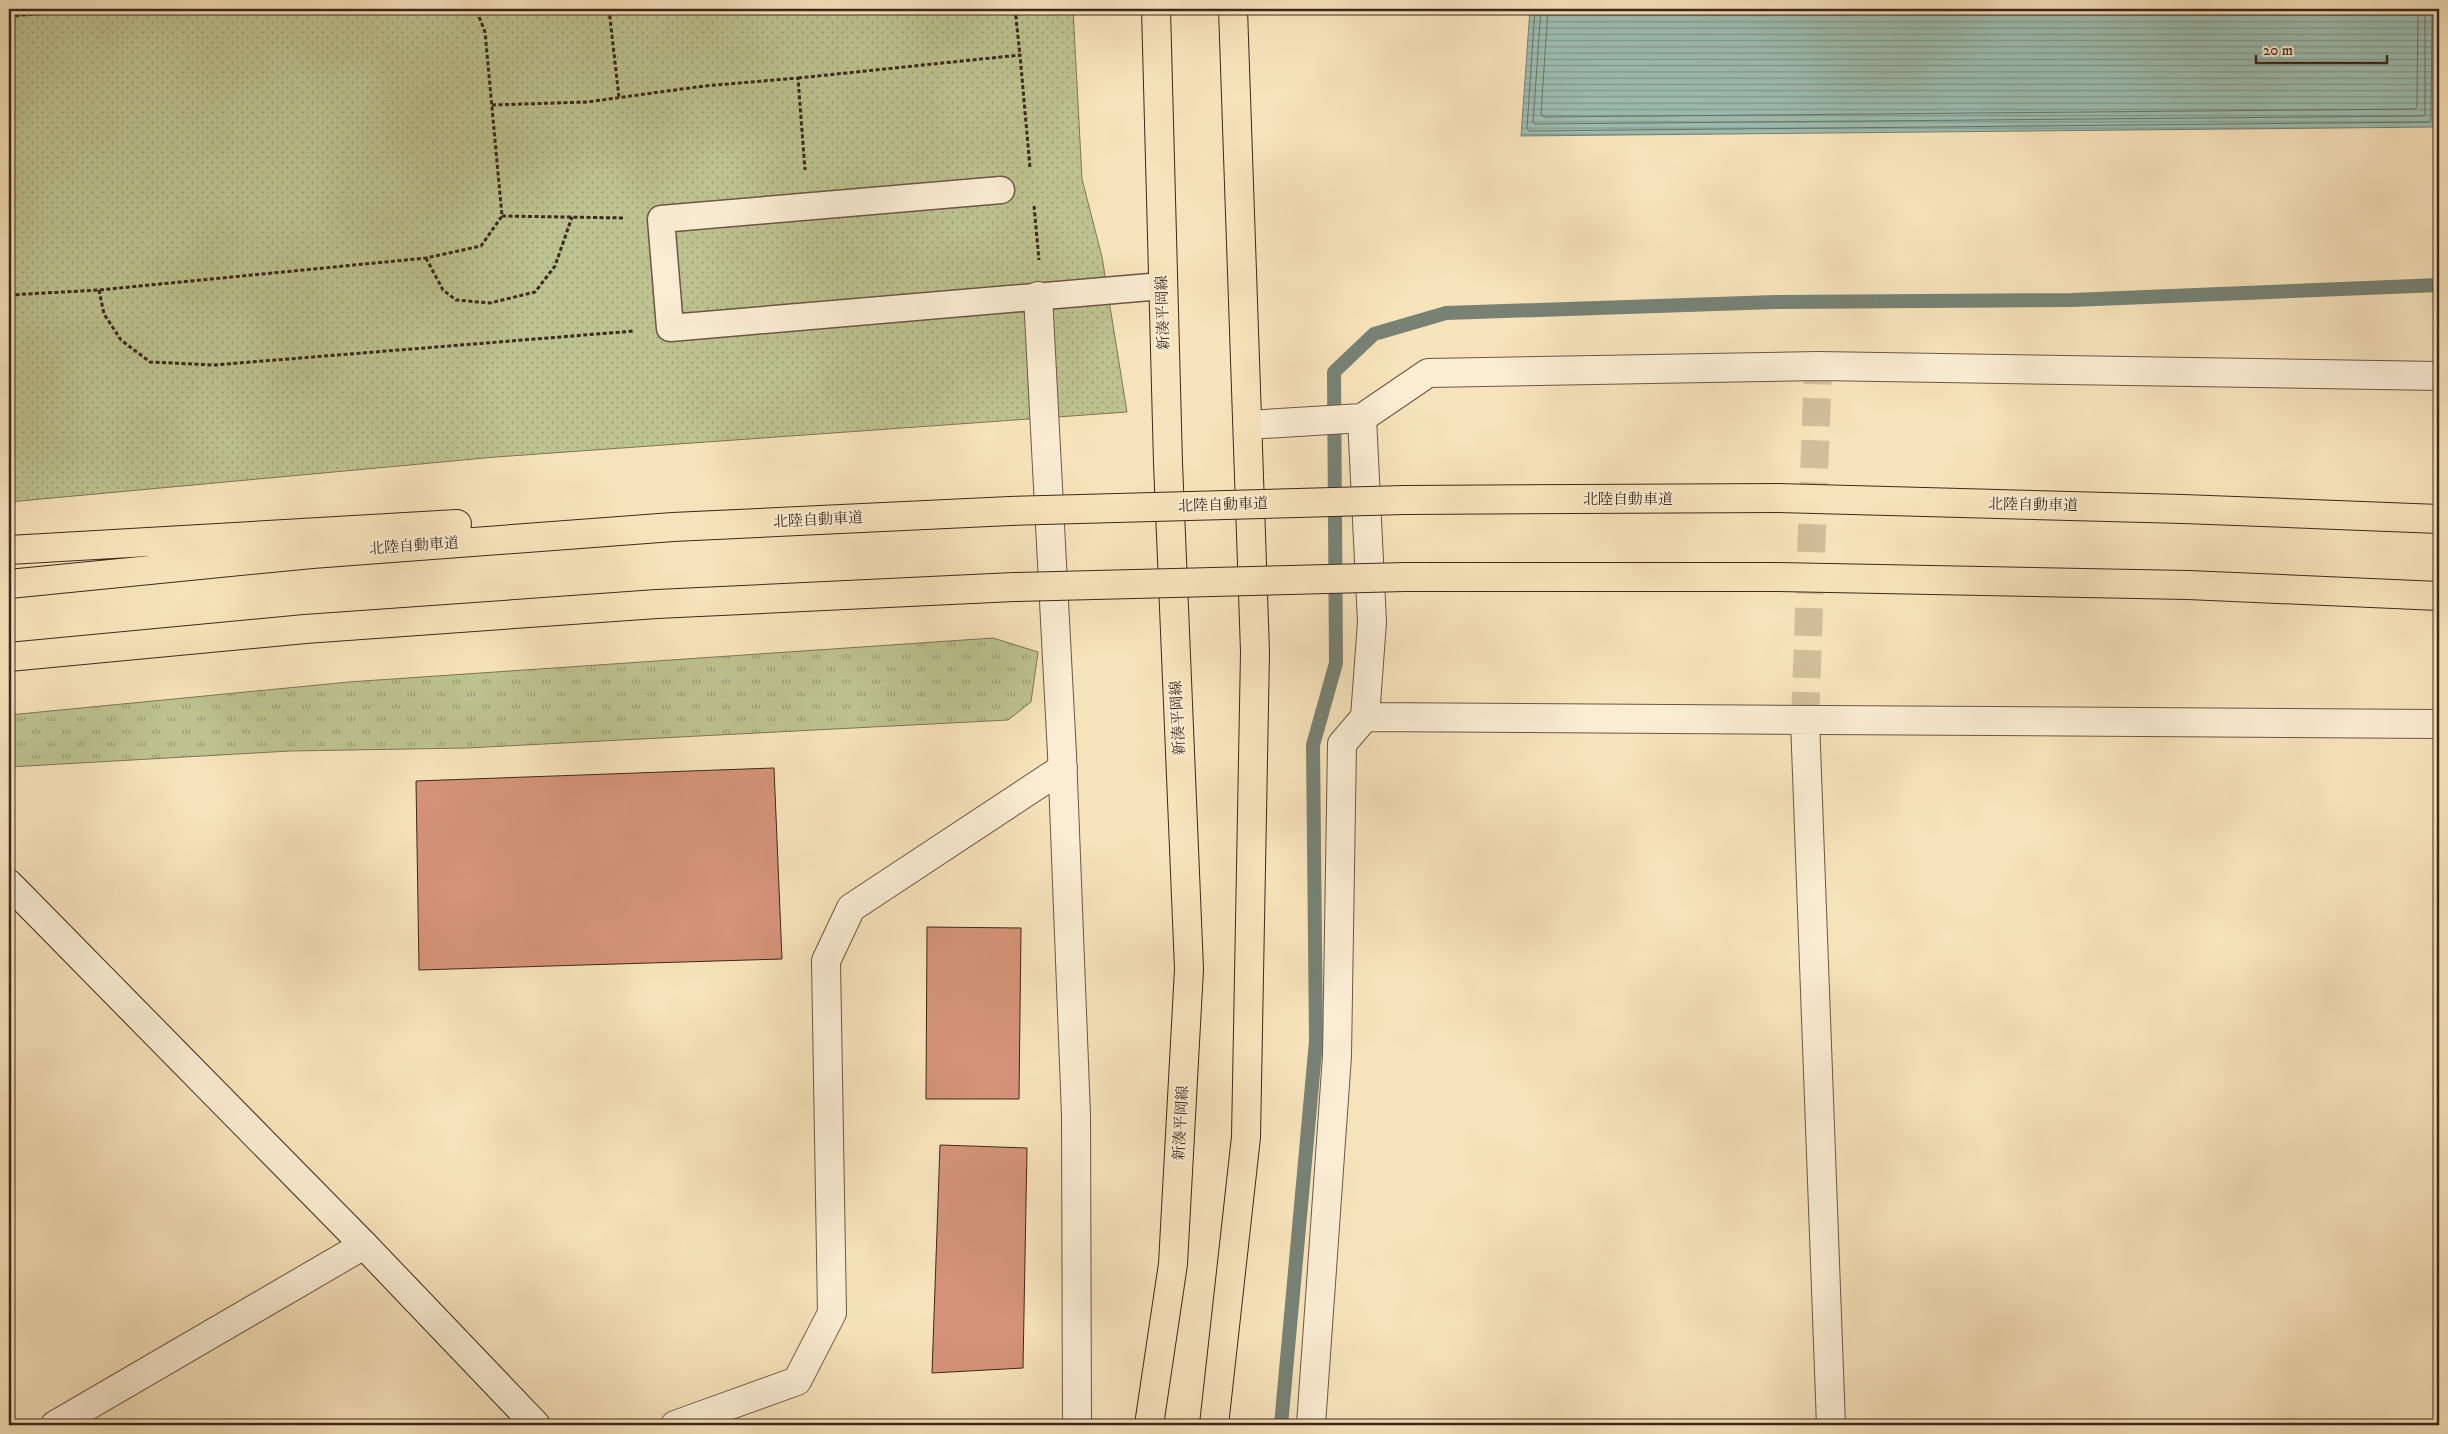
<svg xmlns="http://www.w3.org/2000/svg" width="2448" height="1434" viewBox="0 0 2448 1434" font-family="'IM FELL DW Pica','Noto Serif JP',serif">
<style>
.grass{fill:url(#grass-tufts);stroke:#7d7656}
.park{fill:url(#park-dots);stroke:#7d7656}
.water{fill:url(#water-rules);stroke:#778275}
.lines{fill:none;stroke-linecap:round;stroke-linejoin:round}
.shore{stroke:#6d7366;stroke-width:1}
.stream{stroke:#778275;stroke-width:14}
.building{fill:#d59379;stroke:#3d281c}
.street-tunnel{stroke:#d2be9b;stroke-width:28;stroke-dasharray:28 14;stroke-linecap:butt}
.lane-casing{stroke:#6c5744;stroke-width:29}
.street-casing{stroke:#6c5744;stroke-width:30}
.secondary-casing{stroke:#3d281c;stroke-width:30}
.primary-casing{stroke:#3d281c;stroke-width:30}
.highway-casing{stroke:#3d281c;stroke-width:30}
.path{stroke:#3d281c;stroke-width:3;stroke-dasharray:4 2.5;stroke-linecap:butt}
.lane{stroke:#faedd3;stroke-width:26}
.street{stroke:#faedd3;stroke-width:28}
.secondary{stroke:#faedd3;stroke-width:28}
.primary{stroke:#f7e3bb;stroke-width:28}
.highway{stroke:#f7e3bb;stroke-width:28}
.highway-bridge-casing{stroke:#3d281c;stroke-width:30;stroke-linecap:butt}
.highway-bridge{stroke:#f7e3bb;stroke-width:28}
.labels{text-anchor:middle;dominant-baseline:central;stroke-width:4;stroke-linejoin:round;paint-order:stroke}
.street-label{font-size:15px;fill:#3d281c;stroke:#faedd3}
</style>
<defs>
<pattern id="grass-tufts" width="24" height="20" patternUnits="userSpaceOnUse" patternTransform="scale(1.25)"><rect width="24" height="20" fill="#bdc390"/><path d="M3 7l-1-3M5 7V3M7 7l1-3M15 17l-1-3M17 17v-4M19 17l1-3" fill="none" stroke="#9b9e75"/></pattern>
<pattern id="park-dots" width="8" height="8" patternUnits="userSpaceOnUse" patternTransform="scale(1.25)"><rect width="8" height="8" fill="#bdc390"/><path d="M2 2h.1M6 6h.1" fill="none" stroke="#9b9e75" stroke-width="1.8" stroke-linecap="round"/></pattern>
<pattern id="water-rules" width="6" height="5" patternUnits="userSpaceOnUse" patternTransform="scale(1.25)"><rect width="6" height="5" fill="#9dbeb1"/><path d="M0 2.5h6" fill="none" stroke="#819a8f"/></pattern>
</defs>
<rect width="100%" height="100%" fill="#f7e3bb"/>
<filter id="stains"><feTurbulence type="fractalNoise" baseFrequency=".004" numOctaves="4"/><feColorMatrix values="0 0 0 0 .2 0 0 0 0 .09 0 0 0 0 .02 0 0 0 .5 -.17"/></filter>
<radialGradient id="worn" r=".72"><stop offset=".6" stop-color="#630" stop-opacity="0"/><stop offset="1" stop-color="#630" stop-opacity=".3"/></radialGradient>
<path class="grass" d="M993 638 1038 652 1031 702 1008 720 467 748 290 751 9 767V715L349 682Z"/>
<path class="park" d="M9 9H1073L1082 179 1102 257 1127 412 496 457 9 502Z"/>
<path class="water" d="M1530 9H2437L2436 127 1521 136Z"/>
<g class="lines">
<path class="shore" d="M1535 9 1527 128 1529 131 2429 122 2431 120 2432 9
M1541 9 1533 122 1535 124 2422 116 2425 114V9
M1548 9 1541 114 1544 117 2415 109 2417 106 2418 9"/>
<path class="stream" d="M1281 1425 1316 1041 1313 745 1336 663 1334 372 1374 334 1446 313 1775 302 2072 300 2439 285"/>
</g>
<path class="building" d="M774 768 782 959 419 970 416 781Z
M927 927 1021 928 1019 1099H926Z
M940 1145 1027 1148 1023 1368 932 1373Z"/>
<g class="lines">
<path class="street-tunnel" d="M1805 720 1818 366"/>
<defs>
<path id="lane" d="M1001 190 661 219 670 328 1162 286"/>
<path id="street" d="M1038 296 1062 754 1076 1115 1077 1425
M1362 418 1372 622 1365 717
M1248 425 1362 418 1428 373 1818 366 2439 376
M1805 720 1831 1425
M55 1425 364 1245
M675 1425 797 1381 832 1313 826 961 851 908 1063 768
M1311 1425 1337 1056 1342 744 1365 717 2439 724"/>
<path id="secondary" d="M9 884 364 1245 536 1425"/>
<path id="primary" d="M1149 1425 1173 1264 1189 969 1168 463 1156 9
M1214 1425 1246 1137 1255 652 1233 9"/>
<path id="highway" d="M1404 500 1778 498 2183 509 2439 519
M9 550 457 524
M1405 577H1778L2188 585 2439 596
M9 584 312 554 673 527 1010 511
M9 657 305 629 657 604 1014 587"/>
</defs>
<use href="#lane" class="lane-casing"/>
<use href="#street" class="street-casing"/>
<use href="#secondary" class="secondary-casing"/>
<use href="#primary" class="primary-casing"/>
<use href="#highway" class="highway-casing"/>
<path class="path" d="M609 9 619 98
M1015 9 1020 55
M9 16 96 9
M798 78 1020 55 1030 168
M492 105 587 102 704 86 798 78 805 170
M1034 206 1039 260
M502 216 625 218
M426 258 443 290 456 300 490 303 535 292 555 266 572 217
M99 290 104 314 121 340 150 362 214 365 634 331
M9 295 99 290 426 258 481 246 502 216 485 32 476 9"/>
<use href="#lane" class="lane"/>
<use href="#street" class="street"/>
<use href="#secondary" class="secondary"/>
<use href="#primary" class="primary"/>
<use href="#highway" class="highway"/>
<defs>
<path id="highway-bridge" d="M1010 511 1404 500
M1014 587 1405 577"/>
</defs>
<use href="#highway-bridge" class="highway-bridge-casing"/>
<use href="#highway-bridge" class="highway-bridge"/>
</g>
<g class="labels">
<g class="street-label">
<text transform="translate(1163 313) rotate(-92)">新湊平岡線</text>
<text x="1628" y="499">北陸自動車道</text>
<text transform="translate(1223 505) rotate(-2)">北陸自動車道</text>
<text transform="translate(2033 505) rotate(1)">北陸自動車道</text>
<text transform="translate(818 520) rotate(-3)">北陸自動車道</text>
<text transform="translate(414 546) rotate(-4)">北陸自動車道</text>
<text transform="translate(1178 718) rotate(-93)">新湊平岡線</text>
<text transform="translate(1181 1123) rotate(-87)">新湊平岡線</text>
</g>
</g>
<rect width="2448" height="1434" fill="none" stroke="#f7e3bb" stroke-width="30"/>
<rect x="10" y="10" width="2428" height="1414" fill="none" stroke="#3d281c" stroke-width="2.5"/>
<rect x="15" y="15" width="2418" height="1404" fill="none" stroke="#3d281c"/>
<path d="M2256 55v8h131v-8" fill="none" stroke="#3d281c" stroke-width="2.5"/>
<text x="2263" y="55" font-size="15" fill="#3d281c" stroke="#faedd3" stroke-width="4" paint-order="stroke">20 m</text>
<rect width="100%" height="100%" filter="url(#stains)"/>
<rect width="100%" height="100%" fill="url(#worn)"/>
</svg>
